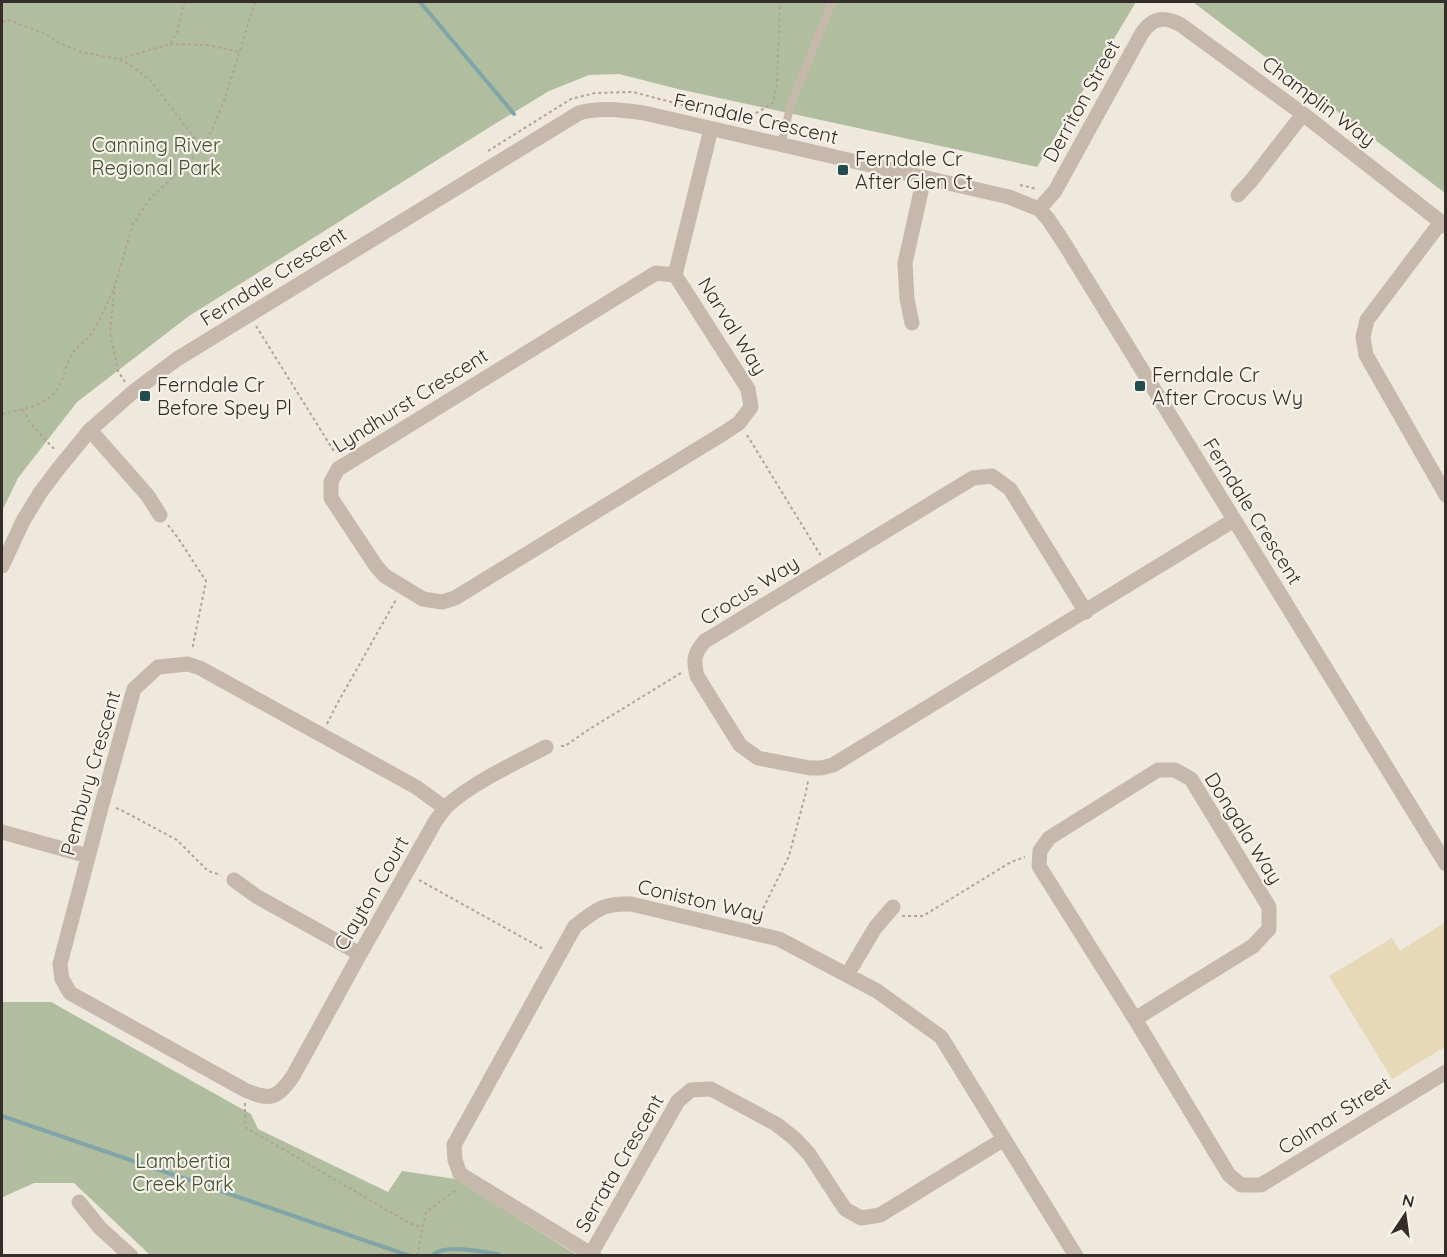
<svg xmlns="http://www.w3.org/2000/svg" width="1447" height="1257" viewBox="0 0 1447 1257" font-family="Quicksand,sans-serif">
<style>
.green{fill:#b1bd9f}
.sand{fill:#e7d9b8}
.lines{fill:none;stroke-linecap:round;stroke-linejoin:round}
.stream{stroke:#80a5a9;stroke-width:4}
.path{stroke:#b2a395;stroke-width:2;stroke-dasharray:3 3;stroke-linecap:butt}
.service{stroke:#c6b9ab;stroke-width:8}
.minor{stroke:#c6b9ab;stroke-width:15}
.tertiary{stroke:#c6b9ab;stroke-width:15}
.poi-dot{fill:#234c51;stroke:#f7f2e9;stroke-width:2}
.labels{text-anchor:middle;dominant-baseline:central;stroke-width:4.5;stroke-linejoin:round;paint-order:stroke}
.street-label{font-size:20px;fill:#352d29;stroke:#f7f2e9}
.park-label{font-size:20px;fill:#425030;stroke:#f7f2e9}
.poi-label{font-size:20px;fill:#352d29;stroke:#f7f2e9;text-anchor:start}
</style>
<rect width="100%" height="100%" fill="#efe8dd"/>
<path class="green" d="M2 2H1136L1037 167 678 89 619 74 589 75 549 91 493 125 189 316 77 402 18 478 2 511Z
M1193 2H1445V193Z
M2 1002H51L251 1114 258 1129 388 1192 402 1171 455 1179 577 1255H150L74 1183H34L3 1197 2 1195Z"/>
<path class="sand" d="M1445 922V1047L1392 1079 1329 976 1392 938 1400 951Z"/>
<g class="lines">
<path class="stream" d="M420 2 514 114
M2 1116 410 1256
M431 1256C445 1243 480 1252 498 1254L499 1256"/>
<path class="path" d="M2 22 8 20 46 34 59 43 81 52 119 59 133 67 151 81 202 148
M170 44 207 45 239 52
M119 59 170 44 177 32 185 2
M739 120 758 112 773 103 777 84 780 2
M488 151 571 99 595 93 633 92 713 113
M1020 185 1037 189
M256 326 335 453
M125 382 118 371 110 332 115 285 133 224 149 200 202 148 212 130 225 98 255 2
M23 409 30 423 55 450
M2 414C18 410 35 408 49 398 64 387 63 369 72 354 77 346 86 341 91 334 101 320 107 303 114 288
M747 435 821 556
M168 525 178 538 206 581 192 650
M327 724 337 704 397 598
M561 746H565L588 730 681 673
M116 808 123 811 177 840 208 871 221 875
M419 880 545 950
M902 916H923L1011 862 1025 857
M758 919 789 856 806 792 808 781
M245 1103V1127L409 1223 423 1227
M417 1256 426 1212 457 1189"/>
<path class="service" d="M781 145 791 104 832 2"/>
<path class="minor" d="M1238 195 1251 181 1303 114
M1039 209 1055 191 1142 33C1153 17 1165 16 1181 25L1303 114 1446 226
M1441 222 1367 320 1363 337 1366 355 1446 495
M675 275 656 273 338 469 331 482V498L376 566 385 576 423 599 442 602 455 598 724 433 739 423 751 407 748 389 675 275 711 129
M912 323 907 299 905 263 924 178
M90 430 148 496 160 515
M1086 612 1010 489 992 476 973 478 705 641C694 653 693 660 697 676L740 745 758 758 810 768H821L833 765 1234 520
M445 808 416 787 200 668 188 664 158 667 134 689 102 804 60 964 62 979 70 993 245 1090C270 1101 277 1099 293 1076L360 954 435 822C439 817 442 811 447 806 472 783 515 763 546 747
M2 832 88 856
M234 880 256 896 360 954
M847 975 875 928 893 907
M1135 1019 1253 946 1269 929V907L1191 779 1175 770H1158L1049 838 1040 851 1039 866 1135 1019 1229 1175 1241 1185H1261L1446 1072
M79 1202 100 1228 131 1256
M591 1254 678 1101 691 1090 711 1089 776 1124 794 1138 809 1154 845 1209 861 1218 880 1215 1004 1139
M594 1256 460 1174 455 1160 454 1145 575 926C597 910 602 903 631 904L779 939 877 991 941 1037 1076 1256"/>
<path class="tertiary" d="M2 566 23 521 40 493 58 469 90 430 133 392 177 359 579 113C601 107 621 110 644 113L1009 197 1039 209 1048 219 1064 243 1446 864"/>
</g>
<g class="poi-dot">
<rect x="837" y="164" width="12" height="12" rx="3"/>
<rect x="1134" y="380" width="12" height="12" rx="3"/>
<rect x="139" y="390" width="12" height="12" rx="3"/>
</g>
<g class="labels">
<g class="street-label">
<text transform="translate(1081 101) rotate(-61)">Derriton Street</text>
<text transform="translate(1319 101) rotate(37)">Champlin Way</text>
<text transform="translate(756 118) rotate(13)">Ferndale Crescent</text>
<text transform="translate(273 276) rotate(-32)">Ferndale Crescent</text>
<text transform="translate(733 326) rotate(58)">Narval Way</text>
<text transform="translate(410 400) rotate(-32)">Lyndhurst Crescent</text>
<text transform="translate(1253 511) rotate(58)">Ferndale Crescent</text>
<text transform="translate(749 590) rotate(-32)">Crocus Way</text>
<text transform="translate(90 773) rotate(-74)">Pembury Crescent</text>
<text transform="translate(1244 828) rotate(58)">Dongala Way</text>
<text transform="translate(371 893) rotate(-60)">Clayton Court</text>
<text transform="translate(701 900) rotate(13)">Coniston Way</text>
<text transform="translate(1334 1115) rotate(-32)">Colmar Street</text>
<text transform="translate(619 1163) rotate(-60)">Serrata Crescent</text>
</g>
<g class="park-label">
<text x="156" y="144">Canning River<tspan x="156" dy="23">Regional Park</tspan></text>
<text x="183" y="1160">Lambertia<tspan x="183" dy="23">Creek Park</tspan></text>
</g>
<g class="poi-label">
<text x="855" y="158">Ferndale Cr<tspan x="855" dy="23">After Glen Ct</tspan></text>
<text x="1152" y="374">Ferndale Cr<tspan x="1152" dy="23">After Crocus Wy</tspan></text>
<text x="157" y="384">Ferndale Cr<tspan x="157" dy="23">Before Spey Pl</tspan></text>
</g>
</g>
<rect width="1447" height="1257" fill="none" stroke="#352d29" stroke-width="6"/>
<g transform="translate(1405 1215) rotate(13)" stroke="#f7f2e9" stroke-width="4.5" paint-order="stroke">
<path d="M0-4.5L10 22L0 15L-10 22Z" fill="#352d29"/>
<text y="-9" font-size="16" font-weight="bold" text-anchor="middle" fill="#352d29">N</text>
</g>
</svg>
